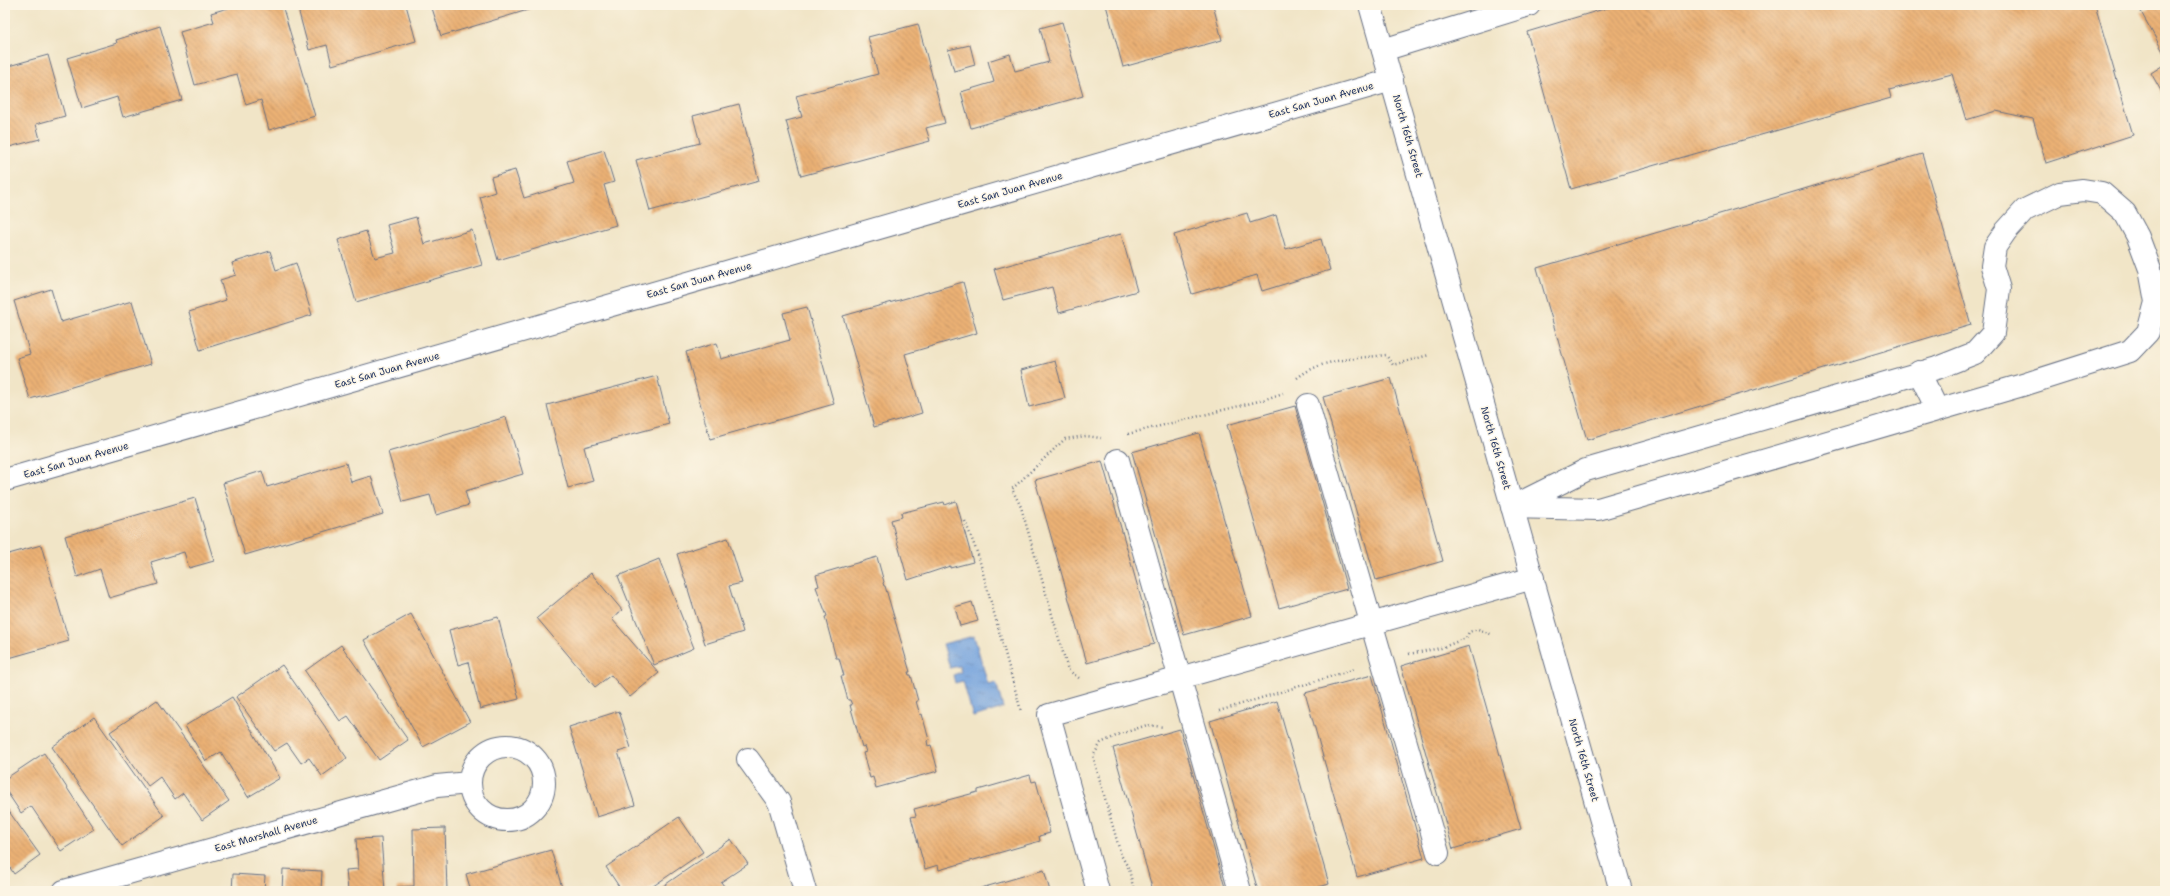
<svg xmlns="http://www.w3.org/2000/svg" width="2170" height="896" viewBox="0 0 2170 896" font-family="'Shantell Sans',sans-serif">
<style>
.water{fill:url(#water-ripples);stroke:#47689e}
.building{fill:url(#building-back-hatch)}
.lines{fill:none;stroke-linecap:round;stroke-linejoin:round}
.minor-casing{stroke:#666f83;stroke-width:24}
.major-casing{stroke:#666f83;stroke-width:24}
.path{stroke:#666f83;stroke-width:2.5;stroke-dasharray:1 3;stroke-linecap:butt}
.minor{stroke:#fff;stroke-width:22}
.major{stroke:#fff;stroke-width:22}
.labels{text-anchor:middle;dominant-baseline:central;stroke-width:3;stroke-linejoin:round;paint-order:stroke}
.street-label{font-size:10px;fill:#1b2f5e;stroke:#fcf5e5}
</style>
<defs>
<pattern id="water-ripples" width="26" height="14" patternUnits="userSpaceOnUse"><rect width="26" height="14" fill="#73a2dd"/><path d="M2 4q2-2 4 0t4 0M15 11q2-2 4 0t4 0" fill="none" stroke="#5e84b6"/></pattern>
<pattern id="building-back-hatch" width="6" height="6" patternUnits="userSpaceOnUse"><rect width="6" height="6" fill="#ebb175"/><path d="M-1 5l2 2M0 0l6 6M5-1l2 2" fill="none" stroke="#be9063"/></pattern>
</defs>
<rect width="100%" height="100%" fill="#fcf5e5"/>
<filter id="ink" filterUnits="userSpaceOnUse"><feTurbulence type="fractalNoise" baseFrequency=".025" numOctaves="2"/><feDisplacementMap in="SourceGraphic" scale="8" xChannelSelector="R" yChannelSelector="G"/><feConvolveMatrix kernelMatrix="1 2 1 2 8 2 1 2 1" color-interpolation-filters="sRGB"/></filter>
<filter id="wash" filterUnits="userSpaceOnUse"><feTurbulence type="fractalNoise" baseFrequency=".012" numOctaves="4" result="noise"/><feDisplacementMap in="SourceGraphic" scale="16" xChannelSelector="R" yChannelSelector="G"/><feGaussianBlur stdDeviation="0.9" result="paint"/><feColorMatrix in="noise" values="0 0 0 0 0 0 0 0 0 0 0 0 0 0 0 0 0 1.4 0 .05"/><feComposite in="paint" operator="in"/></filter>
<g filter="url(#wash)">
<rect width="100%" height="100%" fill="#f1e5c7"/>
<path class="water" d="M974 636 988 684 996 682 1003 708 973 717 963 681 955 683 953 675 961 672 959 666 950 668 943 644Z"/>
<g id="blocks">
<path class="building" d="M238 5H282L315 116 269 130 261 100 246 105 237 74 195 85 180 32 214 22 211 13Z
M297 5H406L416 41 332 65 327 45 309 50Z
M431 5H530L531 9 441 36Z
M1106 5H1213L1222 40 1123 67Z
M1617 5H2095L2133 135 2046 163 2033 119 1996 111 1966 120 1952 74 1889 90 1891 98 1571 189 1527 32Z
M2154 5H2165V55L2141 12Z
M1062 22 1083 96 971 128 961 92 994 82 988 61 1010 54 1015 71 1049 62 1040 28Z
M918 24 945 123 926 128 930 141 801 176 786 121 802 117 796 96 878 74 868 37Z
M160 26 182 100 123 117 117 97 82 108 67 58 117 43 116 40Z
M970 45 975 65 954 71 948 50Z
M48 55 65 116 36 124 40 139 9 147 5 133V67Z
M2165 64V98L2151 73Z
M739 104 759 181 650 211 636 160 700 143 693 116Z
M604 150 614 182 604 185 616 225 498 260 480 197 495 192 491 177 515 170 524 198 574 183 567 161Z
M1922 154 1971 325 1587 440 1537 268Z
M1247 213 1250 223 1276 215 1286 249 1321 239 1330 270 1262 291 1257 275 1192 294 1174 235Z
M416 217 424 244 472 230 482 265 356 302 338 240 366 231 375 258 395 253 387 225Z
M1121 234 1137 291 1059 313 1052 287 1003 300 994 269Z
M270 251 276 270 296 263 312 315 200 350 189 312 226 300 220 280 236 275 232 263Z
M963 282 977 333 905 354 922 413 874 427 843 316Z
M51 289 61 322 132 301 151 364 30 399 17 358 30 354 14 301Z
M807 307 834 404 710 439 686 352 717 343 721 359 790 340 783 313Z
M1055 361 1065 398 1029 407 1021 370Z
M657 376 669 424 584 447 593 481 568 488 547 405Z
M1391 378 1443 561 1376 580 1323 397Z
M1295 406 1347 589 1279 608 1227 425Z
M506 417 523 474 465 491 469 505 436 515 430 495 403 502 388 452Z
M1199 433 1252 616 1184 635 1132 452Z
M1102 461 1154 644 1087 663 1035 480Z
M346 463 351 482 371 476 383 514 245 555 223 483 262 471 267 487Z
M195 498 214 561 189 568 184 552 151 562 158 584 109 598 100 569 77 577 65 536Z
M956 501 973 562 950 568V566L908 580 891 520 902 517 901 513 944 502 945 505Z
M728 538 742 583 729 586 743 632 705 644 677 554Z
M41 545 69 641 9 658 5 644V555Z
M877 557 884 582 883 583 884 586H885L910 672H908L909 675H911L918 701H916L920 715 922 714 929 740 927 741 928 746 931 745 938 771 876 788 873 777 870 778 863 753 866 752 864 746 862 747 850 705H852L850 700H848L841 676H844L839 658H836L825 617 827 616 816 587 819 586 816 575Z
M659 559 694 648 654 665 618 576Z
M591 573 622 610 612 619 659 673 630 697 611 675 595 687 537 618Z
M972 602 978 621 960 626 955 607Z
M411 614 470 722 423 747 364 640Z
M498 617 519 699 480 709 468 662 458 665 449 630Z
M341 645 408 740 379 760 348 716 340 721 305 671Z
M1469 646 1521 829 1453 849 1401 666Z
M282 665 347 758 322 776 309 758 301 763 287 743 274 751 236 697Z
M1372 675 1424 858 1357 877 1305 693Z
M232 697 280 778 248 797 221 752 206 761 185 726Z
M157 700 229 801 202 820 183 793 175 799 160 777 148 786 110 732Z
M1277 701 1329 884 1306 891H1258L1210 721Z
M619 711 631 748 618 752 635 805 597 817 569 727Z
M94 717 164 816 122 846 52 747Z
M1180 729 1226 891H1153L1113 748Z
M44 753 94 829 61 851 31 806 21 813 5 789V779Z
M1030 775 1032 782 1036 781 1050 833 1039 836 1040 841 939 870 938 865 925 869 911 817 916 816 914 809 978 792V790Z
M5 806 40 855 14 874 5 860Z
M679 817 703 852 646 891H622L606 867Z
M445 828 447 891H398L397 887 414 886 413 829Z
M381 838 385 891H348L346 870 358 869 356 839Z
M731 839 748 864 721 882 727 890 656 891Z
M551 850 563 891H471L466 874Z
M283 869 322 871 321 891H282Z
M1044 870 1050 891H971Z
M233 874 265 876 264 891H232Z"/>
</g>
</g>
<g filter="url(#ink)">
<use href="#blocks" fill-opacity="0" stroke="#666f83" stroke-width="1"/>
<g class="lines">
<defs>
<path id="minor" d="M1383 50 1529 5
M2083 190 2102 193 2125 213 2138 237 2150 269 2156 302 2148 332 2130 351 2026 384 1598 509 1512 507 1586 470 1937 368 1975 353 1993 333 1999 289 1992 266 1995 247 2006 231 2025 210 2060 193Z
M1919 372 1937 409
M1308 405 1438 853
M1118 460 1240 891
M5 480 1392 80
M470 783a37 37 0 1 1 74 0a37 37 0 1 1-74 0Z
M748 759 779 802 805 891
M64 891 437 786 469 783
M1098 891 1049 715 1533 578"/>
<path id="major" d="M1370 5 1621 891"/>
</defs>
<use href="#minor" class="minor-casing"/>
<use href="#major" class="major-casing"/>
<path class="path" d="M1297 378C1323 358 1354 359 1386 355L1393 365 1429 355
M1128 434 1263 400 1283 393
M965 521 978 555 1021 711
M1409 654 1441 648 1466 638 1469 632 1478 629 1493 635
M1079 678 1068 670 1021 507 1012 489 1065 439 1086 436 1101 438
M1219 711 1355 669
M1134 891 1129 869 1121 855 1093 756 1101 743 1118 735 1147 725 1164 727"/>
<use href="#minor" class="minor"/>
<use href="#major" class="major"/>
</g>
</g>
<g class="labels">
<g class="street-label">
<text transform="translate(1321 100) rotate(-16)">East San Juan Avenue</text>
<text transform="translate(1408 136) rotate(74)">North 16th Street</text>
<text transform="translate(1010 190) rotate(-16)">East San Juan Avenue</text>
<text transform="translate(699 280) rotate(-16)">East San Juan Avenue</text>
<text transform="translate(387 370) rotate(-16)">East San Juan Avenue</text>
<text transform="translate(1496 448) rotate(74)">North 16th Street</text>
<text transform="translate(76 460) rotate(-16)">East San Juan Avenue</text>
<text transform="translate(1584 760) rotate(74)">North 16th Street</text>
<text transform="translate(266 834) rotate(-16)">East Marshall Avenue</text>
</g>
</g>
<rect width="2170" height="896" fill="none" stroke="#fcf5e5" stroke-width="20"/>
</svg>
